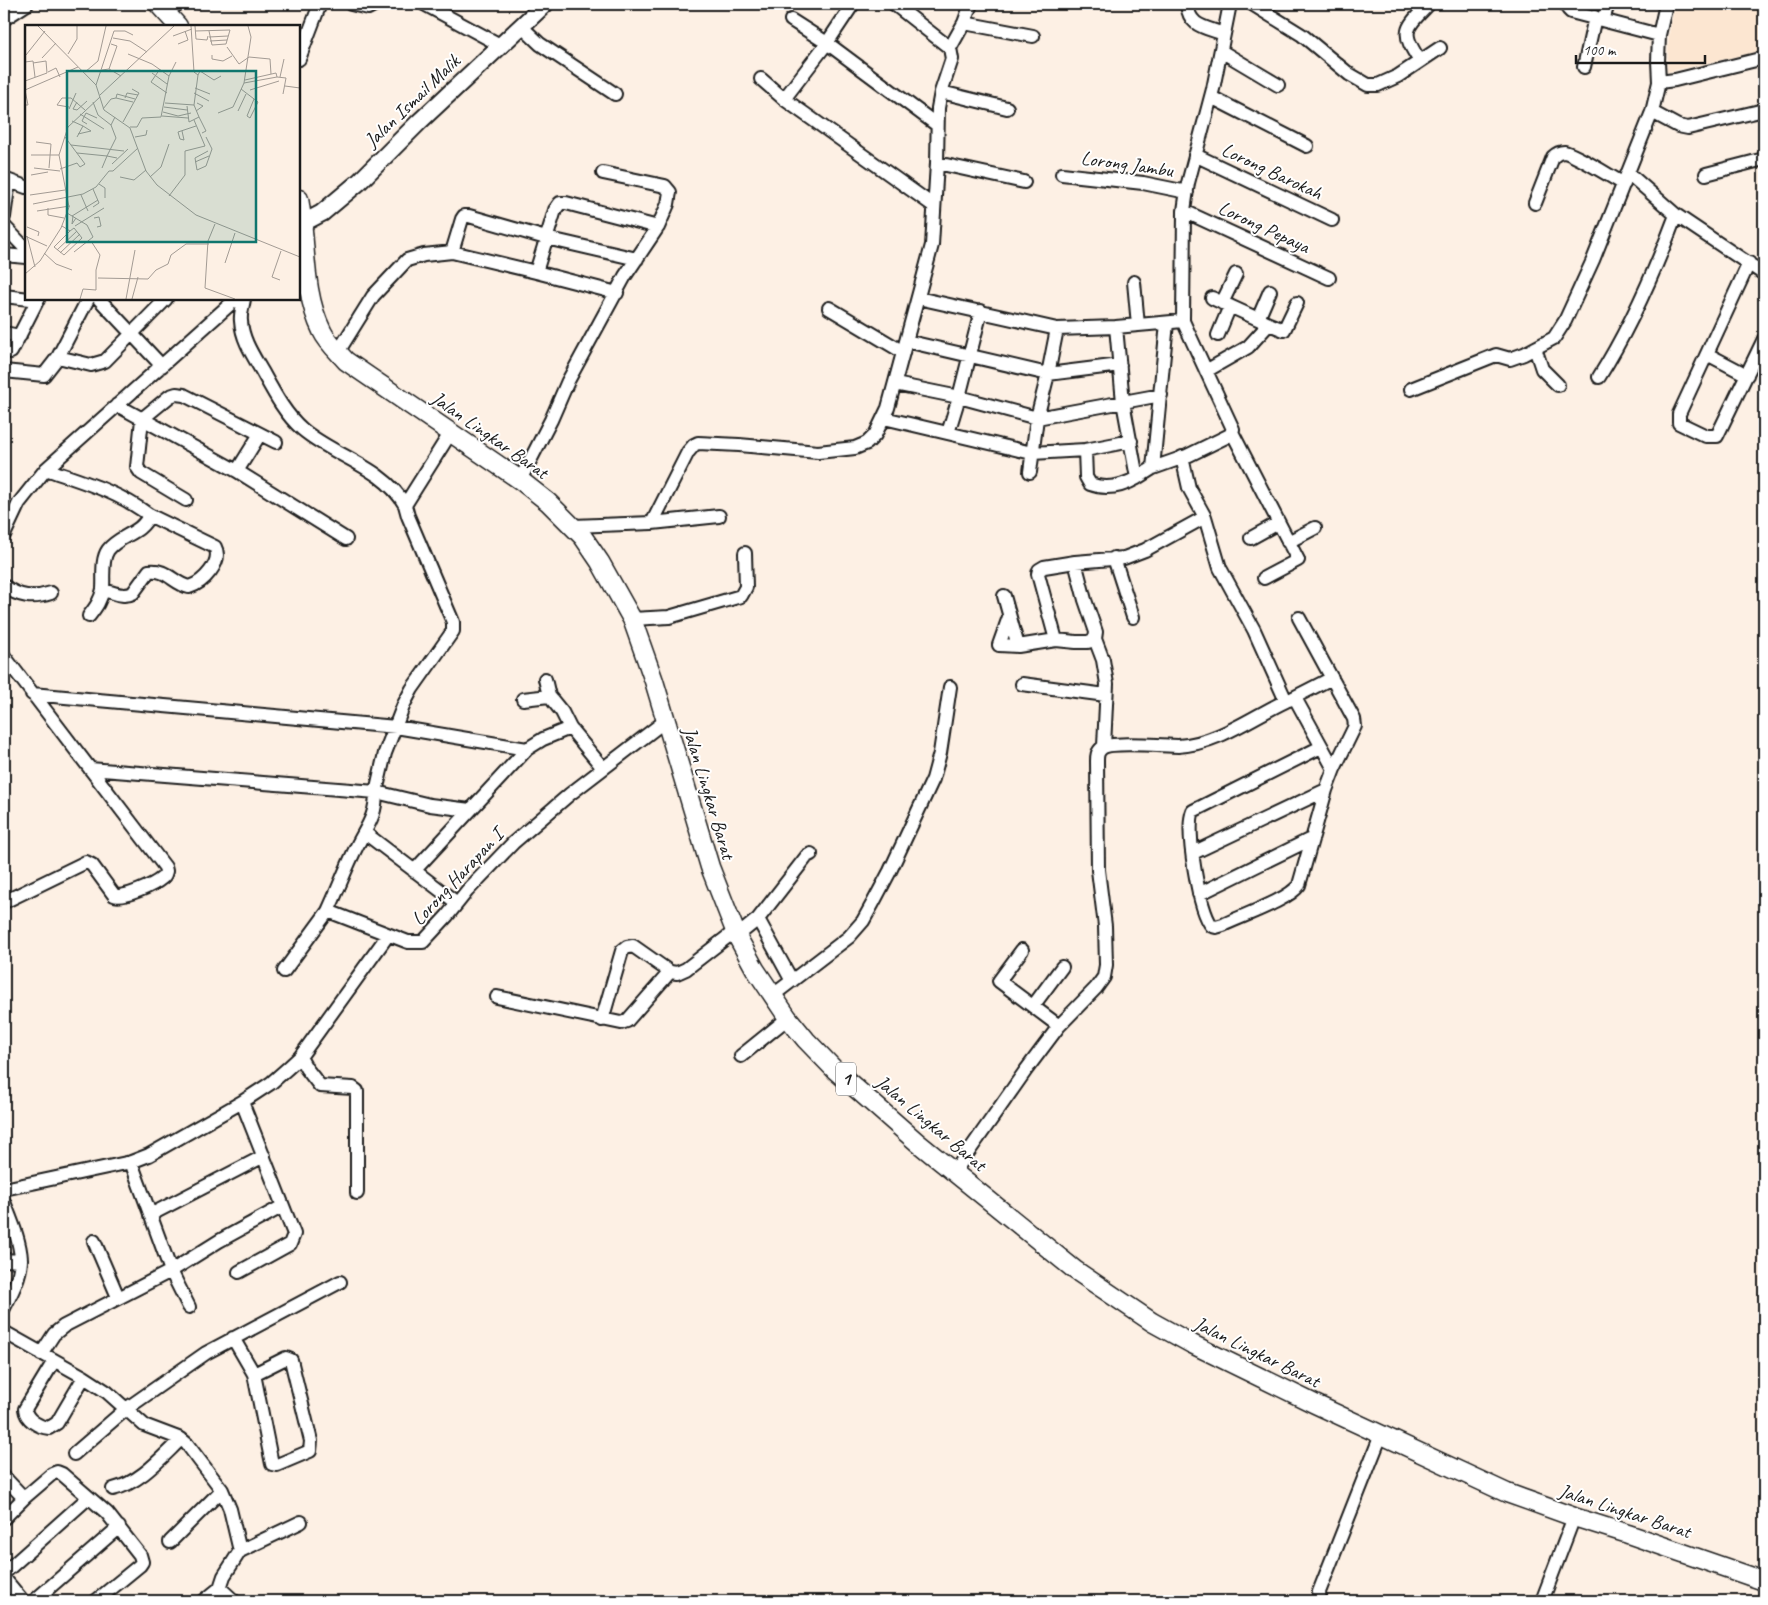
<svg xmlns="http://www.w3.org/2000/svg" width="1768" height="1605" viewBox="0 0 1768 1605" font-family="Caveat,sans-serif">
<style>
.built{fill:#fce6d1}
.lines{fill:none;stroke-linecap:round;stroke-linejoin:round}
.minor-casing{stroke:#1c1c1c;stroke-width:16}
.major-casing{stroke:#1c1c1c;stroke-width:20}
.highway-casing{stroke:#1c1c1c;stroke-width:21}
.minor{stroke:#fff;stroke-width:12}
.major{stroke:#fff;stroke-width:16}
.highway{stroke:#fff;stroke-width:18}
.labels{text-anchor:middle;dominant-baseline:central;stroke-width:4;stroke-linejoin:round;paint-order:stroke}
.shield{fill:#fff;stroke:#606060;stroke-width:1}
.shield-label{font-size:19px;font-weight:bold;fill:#1c1c1c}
.street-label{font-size:20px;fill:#1c1c1c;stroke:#fff}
.inset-road{fill:none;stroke:#a39b94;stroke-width:1}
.view{fill:#0f766e;fill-opacity:0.15;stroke:#0f766e;stroke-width:2.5}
.inset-edge{fill:none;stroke:#1c1c1c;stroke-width:2.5}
</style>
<rect width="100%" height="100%" fill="#fdf0e4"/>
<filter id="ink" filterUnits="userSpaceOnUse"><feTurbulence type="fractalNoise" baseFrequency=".02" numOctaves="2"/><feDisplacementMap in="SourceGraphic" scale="10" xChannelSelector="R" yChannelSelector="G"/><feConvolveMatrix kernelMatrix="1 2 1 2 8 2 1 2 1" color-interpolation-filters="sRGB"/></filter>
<g filter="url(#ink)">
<path class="built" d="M1675 4H1764V50L1667 72 1669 34Z"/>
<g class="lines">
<defs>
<path id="minor" d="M351 4 368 8 376 4
M424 4 502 46
M853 4 827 43 784 99 934 206
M894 4 950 48
M1187 4C1189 27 1205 27 1224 34
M1252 4 1302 35 1349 74 1368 85H1378L1398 76 1440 48
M1569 4 1568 9 1571 12 1659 35
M166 12 178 4
M4 19 27 4
M791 20 827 43 937 125
M1603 20 1608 4
M964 23 1033 36
M521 26 540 44 615 94
M1221 51 1278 85
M299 59 320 4
M1420 61C1400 31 1405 29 1429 4
M1584 67 1595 17
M761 79 784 99
M1659 82 1675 80 1764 58
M941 92 1007 108
M1211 97 1307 146
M1652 112 1678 126 1688 128 1764 110
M1195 155 1332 220
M937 163 1024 182
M1628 173 1676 215 1764 274
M1062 174 1143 183 1187 192
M1706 174 1764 159
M4 179 26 187
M1535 203 1553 157C1556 154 1559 152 1564 152 1576 154 1611 177 1624 184
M1184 211 1329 278
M4 217 9 181
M4 226 26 249
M4 255 26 257
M1749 263 1679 414V423L1706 436H1717L1764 339
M536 272 555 210 560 203H566L658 227
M1134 282 1138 325
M617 293 536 272 452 252 462 219 464 216H469L546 238 637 259
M4 296 38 300
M918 298 1057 329 1116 327 1183 321
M88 299 58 357 91 365 105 361 166 299
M99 299 162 366
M244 299C243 306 240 314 241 321 242 340 254 357 263 373 274 393 285 414 302 429 333 456 384 467 405 505
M1222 303 1236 274
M829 308 903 352
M1258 319 1270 291
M1269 324 1284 330 1297 303
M1116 327 1123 402 1137 478 1153 468 1187 456 1230 435 1233 429 1183 321 1184 211 1188 183 1213 89 1230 4
M4 333 20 336
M1218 335 1230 306
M906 341 1048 374 1120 365
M1535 348 1542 369 1558 385
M11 352 38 299
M338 352 373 296 407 260 424 255 452 252
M1707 354 1747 375
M4 371 44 375 58 357
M1206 371 1248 347 1269 324 1212 298
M1599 377C1631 326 1655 271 1676 215
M895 384 959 397 1037 418 1161 395
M1411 389 1496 355 1510 359 1524 354 1554 338 1565 321 1593 260 1652 112 1659 82 1658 61 1659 35 1666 4
M117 405 237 471 346 539
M884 418 1032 453 1085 450 1131 441
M1232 432 1298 560 1264 578
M948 433 959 397 981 311
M1085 450 1086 477 1090 484C1106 490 1123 486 1137 478
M1153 468 1167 323
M46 469C83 482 117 491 149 515 142 534 119 535 108 550 101 560 104 577 103 589 101 600 96 607 89 616
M237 471 260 434
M1030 472 1037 418 1048 374 1057 329
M520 480 551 420 568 381 625 276 658 227 668 204 670 192 665 186 603 173
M186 500 141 473 137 467 142 419 170 396 176 394 184 395 276 442
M652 523 719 516
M573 526 652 523 688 452 694 445 698 443 739 445 818 452 855 448 867 443 875 435 888 408 932 245 937 163 938 108 941 92 952 59 950 48 964 23 971 4
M4 535 19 503 46 469 236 299
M1251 538 1278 523
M1288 542 1315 528
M1114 558 1133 617
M1075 562 1085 600 1096 632 1095 639 1088 642H1076L1056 640 1038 574 1039 570 1044 567 1075 562 1124 558 1145 550 1205 517
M4 586C19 597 33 599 51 593
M103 590C113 592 123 598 133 593L149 571C166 568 174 584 189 587 203 583 223 562 215 547L149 515
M1004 596 1018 646 1056 640
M1009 617 999 645 1018 646
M1299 618 1354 719 1355 726 1334 769 1326 790 1299 885C1289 900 1241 916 1223 925L1216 927 1212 926C1199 912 1185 829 1193 811L1321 747
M632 619 669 617 741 596 746 587 745 553
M1095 639 1103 660 1107 684 1104 746
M4 656 165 867 166 871C165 875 165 876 162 878 154 885 123 899 114 895L92 865 86 862 4 902
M545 679 549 696 562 712 570 728 603 768
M1022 684 1106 695
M32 694 396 727 527 749
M1295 698 1334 769
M523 699 549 696
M1289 700 1332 678
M90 769 376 792 385 753 404 704 412 689 453 631V622L408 516 405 505 451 432
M365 833 457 903
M1193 853 1326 790
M414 871 527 749 543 739 570 728
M1199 894 1311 839
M328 911C338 890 346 867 357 846 367 826 376 817 376 792L430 805 470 810
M758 919 807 856 811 854
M737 936 758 919 792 981
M1022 950 999 981 1059 1026
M284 971 328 911 408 942H423L447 916 467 891 513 843 570 794 665 721
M772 996 849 937 863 921 873 903 890 871 933 779 940 753 950 687
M497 997 621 1023 627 1021 670 972 677 973 686 969 735 931
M1033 1006 1062 967
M602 1020 622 951 627 947 633 946 670 972
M741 1056 788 1018
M300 1057 306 1068 320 1086 353 1088 357 1091V1193
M131 1162 171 1271 189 1307
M955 1171 1026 1070 1059 1026 1096 988 1104 977 1106 965 1105 926 1098 870 1097 761C1097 756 1097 752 1102 748 1112 741 1163 746 1178 746 1217 744 1252 717 1286 701L1254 630 1220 568 1205 517 1189 488 1182 457
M4 1189 131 1162 149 1155 242 1102 271 1083 288 1068 300 1057 388 935
M4 1202C11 1220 20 1240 21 1259 21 1276 11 1294 4 1308
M150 1215 264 1156
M94 1241 118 1297
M4 1260 21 1261
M239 1272 290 1244 294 1234 242 1102
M4 1332 84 1377 107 1392 144 1425 181 1439 187 1444 222 1490 230 1509 240 1551 224 1576 220 1588 204 1601
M233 1338 254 1374 272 1464 277 1465 310 1451 311 1441 291 1360 286 1358 254 1374
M41 1354 54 1334 64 1326 171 1271 219 1241 283 1206
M54 1361 25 1409C26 1420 39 1427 49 1428L57 1423 84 1377
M74 1454 126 1409 206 1353 340 1282
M4 1477 24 1498 4 1518
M113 1489C140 1483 161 1458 181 1439
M24 1498 52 1474 57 1472 62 1474 107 1513 140 1555 142 1562 140 1565 96 1601
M170 1542 222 1490
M240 1551 301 1522
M4 1573 88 1498
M4 1578 23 1601
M220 1588 234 1601
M34 1601 119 1527
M1320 1601 1319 1592 1381 1435
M1542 1601 1574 1517"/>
<path id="major" d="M303 223 322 213 359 182 419 122 545 4"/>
<path id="highway" d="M158 4 178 26
M299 199C307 242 302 291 322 331 327 342 338 352 346 361L520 480 548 502 583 537 600 562 632 619 654 681 710 867 737 936 755 969 788 1018 806 1040 835 1070 918 1143 1075 1270 1152 1322 1192 1344 1315 1404 1507 1493 1574 1517 1628 1534 1764 1581"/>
</defs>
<use href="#minor" class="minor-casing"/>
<use href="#major" class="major-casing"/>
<use href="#highway" class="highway-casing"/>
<use href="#minor" class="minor"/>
<use href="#major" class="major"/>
<use href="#highway" class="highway"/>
</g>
</g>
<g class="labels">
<rect class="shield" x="836" y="1062.5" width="20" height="33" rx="4"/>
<g class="shield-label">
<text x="846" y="1079">1</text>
</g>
<g class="street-label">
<text transform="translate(412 101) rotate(-44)">Jalan Ismail Malik</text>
<text transform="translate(1127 164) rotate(8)">Lorong Jambu</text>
<text transform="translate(1272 171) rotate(25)">Lorong Barokah</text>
<text transform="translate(1264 227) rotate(25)">Lorong Pepaya</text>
<text transform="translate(490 435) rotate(35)">Jalan Lingkar Barat</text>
<text transform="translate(709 793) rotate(73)">Jalan Lingkar Barat</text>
<text transform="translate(457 877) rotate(-47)">Lorong Harapan I</text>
<text transform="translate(931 1123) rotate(40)">Jalan Lingkar Barat</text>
<text transform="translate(1257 1352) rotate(26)">Jalan Lingkar Barat</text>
<text transform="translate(1625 1511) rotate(18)">Jalan Lingkar Barat</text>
</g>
</g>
<g transform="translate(25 25)">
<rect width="275" height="275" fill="#fdf0e4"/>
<path class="inset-road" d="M13 1 71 60 79 85 105 103 121 146 132 160 171 190 275 232M166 1 169 47 173 50M170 1 171 14 182 15 183 11M170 6 205 5 201 19 187 20 184 6M148 11 167 4M184 12 203 11M88 13 105 16 122 27M185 16 202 15M153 19 163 15 160 6M202 22 214 39 224 32 245 34 246 49M43 29 52 14V1M103 29 127 39 144 51M1 30 20 6M187 30V34L198 36 207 31M17 33 31 18M0 37 8 36 10 52M84 44 92 21 86 19M135 44 126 57 142 68M77 45 84 44 96 51M23 47 31 43 35 52M60 47 73 36 81 1M127 48 142 59M173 50 175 46 189 55 196 51M255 52 259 34M220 55 251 48 252 52 261 53 258 69M0 56 22 48 21 36 8 38M219 58 252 52M71 60 89 6H100L108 10M260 61 275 63M170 63 185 69M216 64 233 77 225 93 222 91 229 74M0 65 53 42M0 65 3 80H0M225 65 254 56M169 68 184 76M75 70 149 1M100 73 102 68 113 70M52 77 48 84 52 85 62 76M68 77 73 90 86 100M108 77 91 73 92 69 110 74M140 78 169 80M162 81 164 97 174 92 169 80 173 50M44 82 32 80 37 73H46L60 85M139 82 162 85M44 84 51 68M78 84 86 74 91 73M171 86 178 81 172 78M213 86 221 69M138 87 153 91 166 88M193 88 208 82 219 58 226 12 223 1M55 89 79 104M137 91 163 93M174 92 181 106 177 108M47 96 58 101 52 112M98 97 114 68 107 64M62 99 57 96 61 88 72 93M105 102H112L117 93 136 92 144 51 151 37M157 106 159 115 155 114 153 107 171 101M53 109 66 106 58 101M110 112 121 110 122 105M181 112 187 124 181 141 172 145 170 133 183 126M11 117 26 119 24 143M46 120 99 126M52 128 82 131 91 113 86 100 90 92M6 130H34M170 137 184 131M87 139 103 124M9 143 35 146M77 143 82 131 92 133M35 144 52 138 55 142 60 139 40 112M6 150 23 147M95 152 109 155 121 145M125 152 136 142 144 119M74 159 80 163V173M5 170 40 165M56 170 63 186M144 171 160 150V126L180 121 169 95M8 179 58 169 71 162 84 146H88L113 123M68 182 74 178 68 164M23 183V190L39 193M12 186 45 181M42 188 62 200 68 212 49 227M47 191 73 175M48 191 47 199 51 193M69 193 74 192 76 201 72 202M190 199 183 216 180 263 210 274M37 201 45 206 29 222 39 230 57 213 49 203 45 206M50 201 79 183M2 202 14 207 13 211M0 211 22 221M2 211 10 242M32 225 52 206M19 228 31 239 47 245M35 228 55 209M200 238 210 208M0 249 15 236 36 203 44 182 34 130 43 102 75 72M73 253 123 254 131 245 143 239 146 230 161 219H184M255 255 247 252 256 226M55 274 58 264 71 265V245L75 230 66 216M101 274 110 225M107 274 113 252"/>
<path class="view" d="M42 46H231V217H42Z"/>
<rect width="275" height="275" class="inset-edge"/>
</g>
<rect width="1768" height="1605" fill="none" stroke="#fff" stroke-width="20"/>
<rect x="10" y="10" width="1748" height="1585" fill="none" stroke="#1c1c1c" stroke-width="2" filter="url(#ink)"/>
<path d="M1576 55v8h129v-8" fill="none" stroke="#1c1c1c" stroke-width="2.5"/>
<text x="1583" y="55" font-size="15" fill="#1c1c1c" stroke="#ffffff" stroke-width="4" paint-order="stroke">100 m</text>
</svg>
